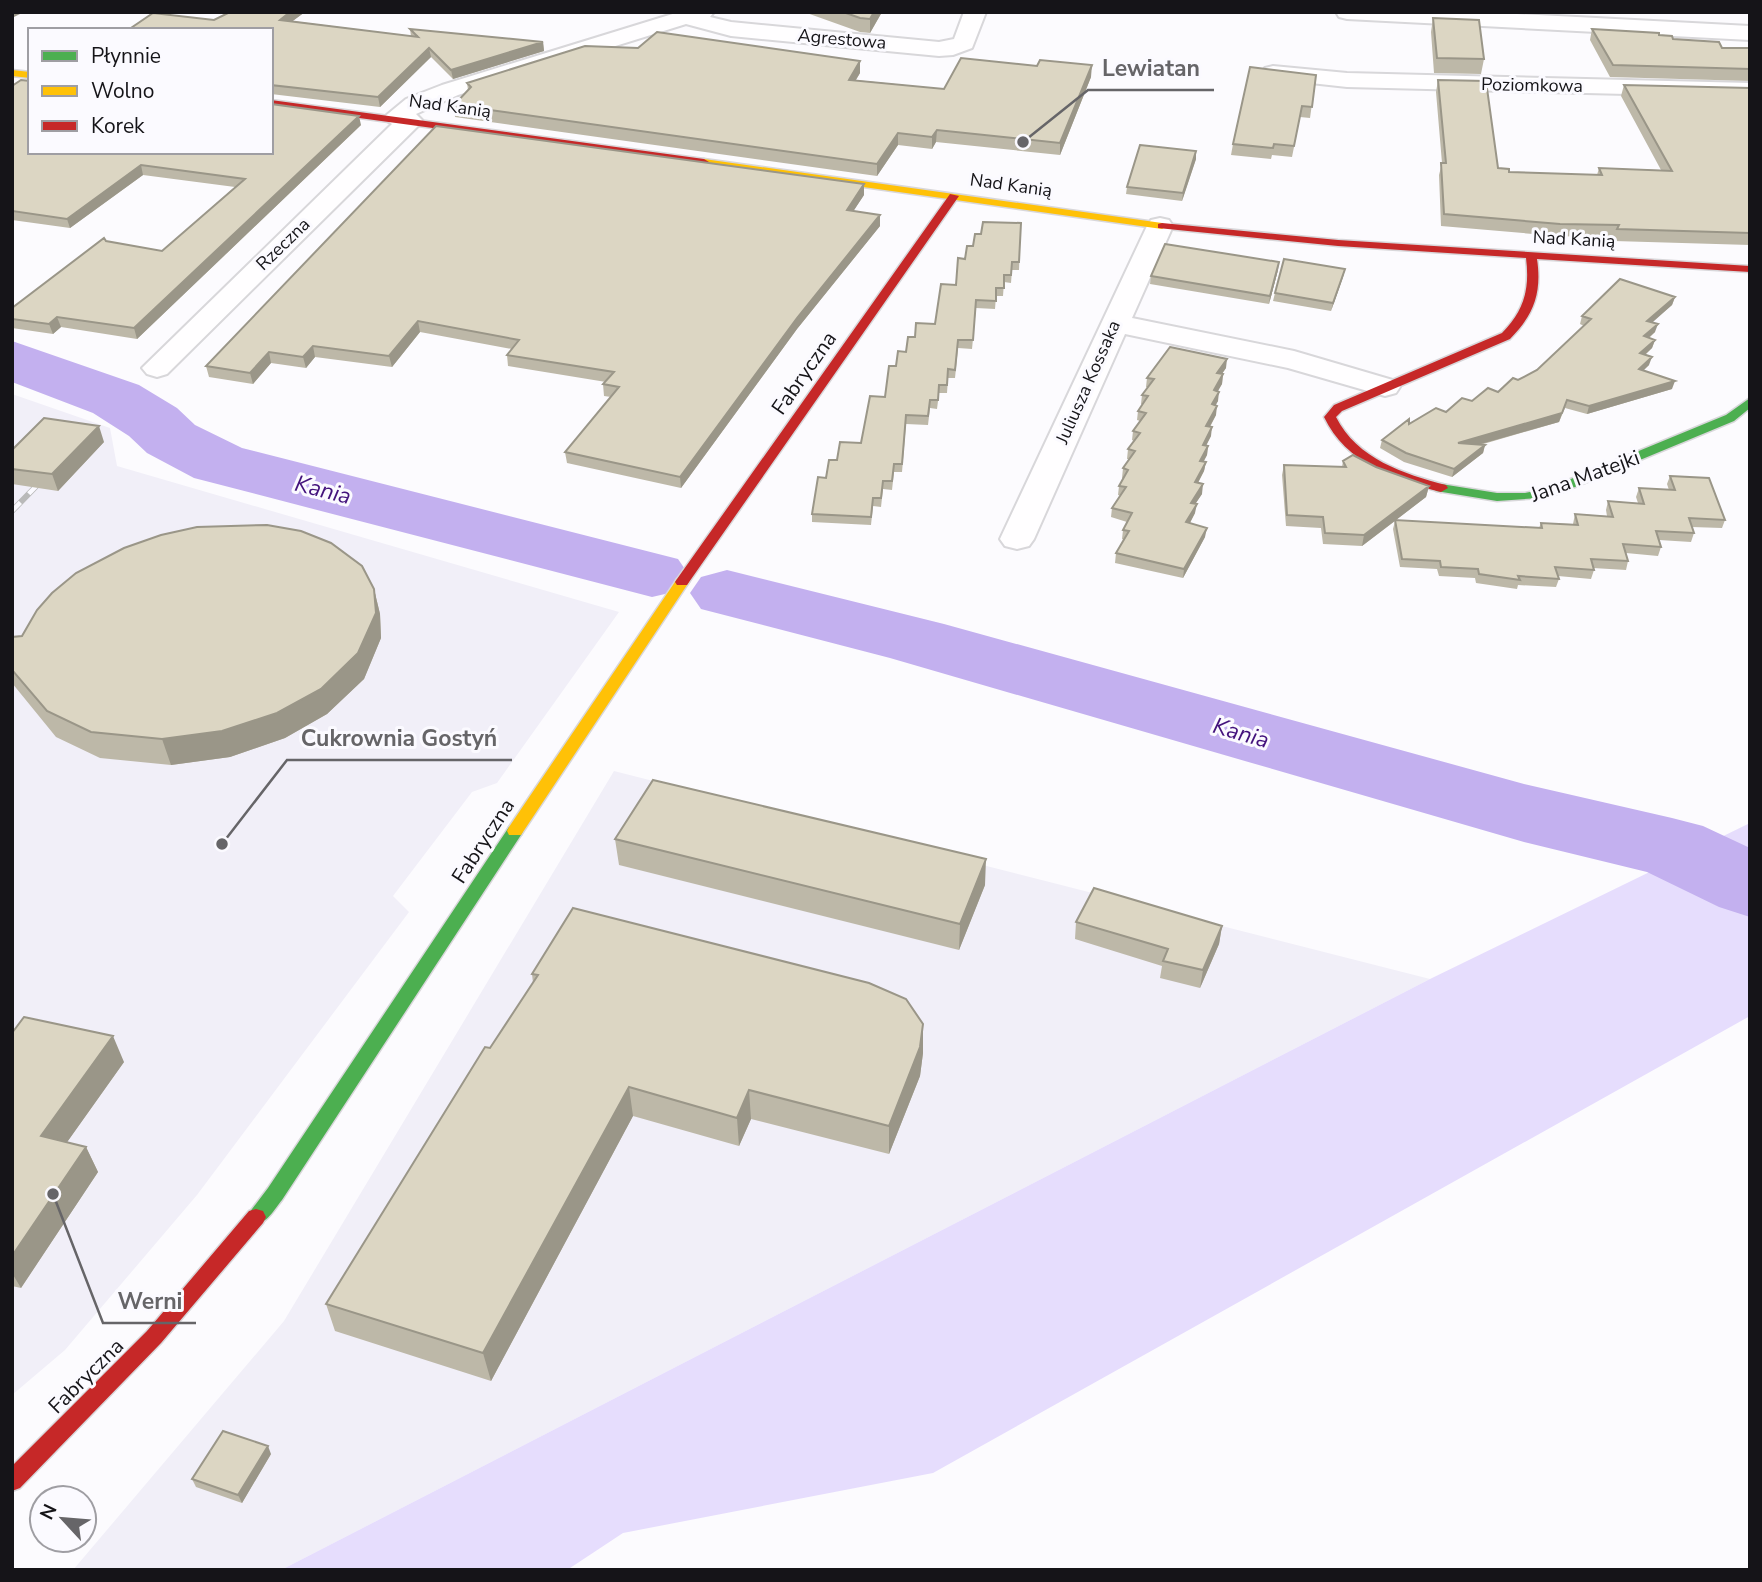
<svg xmlns="http://www.w3.org/2000/svg" width="1762" height="1582" viewBox="0 0 1762 1582" font-family="'Nunito Sans',sans-serif">
<style>
.built{fill:#f1eff8}
.green{fill:#e6ddfd}
.lines{fill:none;stroke-linecap:round;stroke-linejoin:round}
.river{fill:#c3b0ef;fill-rule:evenodd}
.street-casing{stroke:#d8d7da;stroke-width:4}
.fast-casing{stroke:#d8d7da;stroke-width:3}
.slow-casing{stroke:#d8d7da;stroke-width:3}
.jam-casing{stroke:#d8d7da;stroke-width:3}
.street{fill:#fffeff;fill-rule:evenodd}
.fast{fill:#4caf50;fill-rule:evenodd}
.slow{fill:#ffc107;fill-rule:evenodd}
.jam{fill:#c62828;fill-rule:evenodd}
.rail-casing{stroke:#b9b9b9;stroke-width:6}
.rail{stroke:#fbfaff;stroke-width:4.5;stroke-dasharray:12;stroke-linecap:butt}
.wall{fill:#bdb8a8}
.shaded-wall{fill:#9a9688}
.building{fill:#dcd6c3;stroke:#9a9688;stroke-width:2}
.labels{text-anchor:middle;dominant-baseline:central;stroke-width:6;stroke-linejoin:round;paint-order:stroke}
.far-street-label{font-size:18px;fill:#151418;stroke:#fbfaff}
.street-label{font-size:21px;fill:#151418;stroke:#fbfaff}
.water-label{font-size:23px;font-style:italic;fill:#43127c;stroke:#fbfaff}
.leader{fill:none;stroke:#666568;stroke-width:2.5}
.callout-dot{fill:#666568;stroke:#fbfaff;stroke-width:2.5}
.callout-label{font-size:23px;text-anchor:middle;font-weight:bold;fill:#666568;stroke:#fbfaff;stroke-width:6;stroke-linejoin:round;paint-order:stroke}
</style>
<rect width="100%" height="100%" fill="#fcfbfe"/>
<path class="built" d="M12 394 110 428 117 466 619 612 497 783 472 792 393 896 409 912 197 1195 65 1350 12 1395Z
M614 771 1430 979 281 1570H73L284 1321Z"/>
<path class="green" d="M1750 823V1016L933 1473 623 1533 567 1570H281L1430 979Z"/>
<g class="lines">
<path class="river" d="M12 341 139 385 177 408 195 425 242 448 678 559 689 575 678 591 652 597 194 478 147 453 129 436 93 413 12 382Z
M727 570 944 624 1524 784 1672 818 1703 826 1750 848V917L1719 907 1647 872 1524 842 890 658 701 609 690 593 701 577Z"/>
<defs>
<path id="street" d="M679 12H714L710 17 731 22 939 42 954 39 964 12H986L972 48 953 55 939 56 731 36 686 24 458 95 416 114 422 120 419 125 167 374 157 377 147 374 142 368 392 124 383 118 406 99 442 85Z
M1336 12H1479L1750 26V40L1347 19 1339 17Z
M1273 66 1347 73 1750 83V97L1347 87 1265 78 1261 73 1265 68Z
M1160 218 1169 220 1173 226 1132 318 1294 351 1396 381 1400 387 1396 393 1385 396 1288 368 1125 334 1034 539 1029 546 1017 549 1005 546 1000 539 1147 226 1151 220Z"/>
<path id="fast" d="M1750 398V408L1734 421 1558 494 1539 498 1497 501 1436 491 1434 488 1441 484 1497 493H1525L1549 488 1726 415Z
M515 825 523 831 521 835 282 1200C273 1211 265 1228 249 1223L246 1217 268 1188 509 827Z"/>
<path id="slow" d="M12 70 30 72V78L12 76Z
M704 159 1162 223 1167 226 1162 229 700 164V160Z
M682 578 689 582 521 835H509L507 831 509 827 677 579Z"/>
<path id="jam" d="M271 100 704 159 709 162 704 165 271 106Z
M950 194 959 196 687 585H677L675 582 677 579Z
M1162 223 1338 240 1750 266V272L1537 259C1542 292 1534 315 1510 339L1342 411 1336 417C1357 459 1404 474 1446 485L1448 488 1441 492C1394 480 1346 463 1324 417L1334 405 1502 333C1524 311 1530 289 1526 258L1338 246 1158 228V224Z
M256 1209 263 1211 266 1217 263 1223 161 1343 20 1488 12 1491V1466L147 1331 249 1211Z"/>
</defs>
<use href="#street" class="street-casing"/>
<use href="#fast" class="fast-casing"/>
<use href="#slow" class="slow-casing"/>
<use href="#jam" class="jam-casing"/>
<use href="#street" class="street"/>
<use href="#fast" class="fast"/>
<use href="#slow" class="slow"/>
<use href="#jam" class="jam"/>
<defs>
<path id="rail" d="M12 511 49 473"/>
</defs>
<use href="#rail" class="rail-casing"/>
<use href="#rail" class="rail"/>
</g>
<path class="wall" d="M230 12H305L292 21 411 36 410 29 543 42 544 51 453 79 431 57 380 107 271 94V30L214 20Z
M804 12H882L870 33 860 32Z
M1433 18 1484 59 1481 74 1434 73 1431 32Z
M1592 29 1659 35 1673 39 1722 48H1750V81L1610 77 1590 40Z
M860 61V73L856 80 944 89 1091 77 1060 155 936 142 932 149 898 145 877 176 455 117 454 105 468 90 467 83Z
M1316 75 1310 118 1300 117 1292 157 1272 155 1271 159 1231 155 1233 144Z
M1438 80 1498 168 1509 172 1597 175 1599 168 1661 170 1621 96 1624 85 1750 88V245L1614 241 1615 238 1557 236 1441 226 1439 175 1442 163 1436 92Z
M12 86 361 125 137 339 61 327 53 334 12 328V308L106 241 162 251 235 187 143 175 70 228 12 220Z
M1196 151V159L1182 201 1126 194 1127 187Z
M864 195 853 211 880 226 797 329 681 488 567 463 565 452 611 397 604 396 603 384 606 382 508 366 507 355 512 349 420 332 392 367 315 357 306 368 271 363 253 384 209 377 206 366Z
M1021 223 1019 270H1012L1011 283 1004 282 1003 296H996L995 309 976 308 972 349 958 348 955 378H948L947 393H939L937 409 930 408 928 425 906 424 902 472H894L892 490 883 489 881 507 873 506 871 525 812 522V514L826 478 837 460 861 443 885 397 896 366 915 337 935 324 956 285 965 259 981 234Z
M1345 269 1343 277 1331 311 1273 301 1275 293Z
M1278 270 1269 304 1150 284 1151 276Z
M1675 297 1672 305 1652 322 1655 332 1649 338 1655 340 1652 348 1645 355 1649 365 1643 371 1672 389 1587 414 1565 408 1559 422 1480 445H1485L1483 453 1452 477 1404 462 1380 448 1382 440 1409 424 1446 412 1498 392 1537 370 1584 326 1580 324 1582 316Z
M1226 368 1222 374H1223L1222 384 1217 391 1218 401 1215 405 1216 415 1210 427 1211 436 1206 445 1208 446 1207 455 1204 461 1206 462 1204 471 1198 483 1202 494 1195 504V513L1190 523 1205 537 1183 578 1115 563 1116 553 1124 540 1122 539 1123 530 1127 522 1111 517 1112 508 1121 496 1118 495 1119 486 1123 478H1122L1123 468 1129 459H1127L1128 449 1134 441 1132 440 1133 431 1140 421 1137 420 1138 411 1143 405 1141 404 1142 395 1148 388 1146 387 1147 378Z
M104 442 58 491 12 484V450Z
M1343 461 1376 467 1429 486 1426 497 1396 520 1539 528 1541 523 1573 524 1575 514 1607 516 1606 510 1608 501 1638 503 1636 497 1639 488 1669 490 1667 484 1670 476 1725 520 1722 528 1692 527 1694 533 1691 542 1659 540 1661 547 1658 556 1626 553 1628 561 1626 570 1593 568 1594 570 1591 579 1558 576 1559 579 1556 587 1518 585 1517 589 1476 583 1475 578 1439 576 1437 569 1400 567 1393 529 1395 521 1362 546 1323 544 1321 528 1286 526 1282 475 1284 465 1342 467Z
M374 589 380 614 381 638 364 679 327 714 285 738 230 757 171 765 100 758 56 737 12 683V637Z
M615 839 985 885 959 950 619 865Z
M1076 922 1222 926 1219 944 1200 988 1160 978 1162 966 1075 939Z
M532 974 923 1024V1053L920 1076 889 1154 751 1119 739 1146 633 1116 491 1381 335 1331 326 1304 533 983Z
M12 1033 124 1062 67 1142 86 1147 98 1172 21 1288 12 1286Z
M271 1454 242 1503 196 1487 192 1479Z"/>
<path class="shaded-wall" d="M12 12H24L12 18Z
M290 12H305L282 29 280 20Z
M874 12H882L870 33V19Z
M543 42 544 51 453 79 451 70Z
M429 48 431 57 380 107 378 97Z
M860 61V73L849 91V80Z
M1092 65 1091 77 1060 155V143Z
M359 116 361 125 137 339 134 328Z
M937 130 936 142 932 149V137Z
M898 133V145L877 176V164Z
M1196 151V159L1182 201 1183 193Z
M141 165 143 175 70 228 67 219Z
M864 184V195L847 221V210Z
M880 215V226L797 329 681 488 680 477 797 318Z
M1279 262 1278 270 1269 304 1270 296Z
M1345 269 1343 277 1331 311 1333 303Z
M1675 297 1672 305 1645 329 1647 321Z
M57 317 61 327 53 334 49 324Z
M418 321 420 332 392 367 389 356Z
M1658 324 1655 332 1641 344 1644 336Z
M1655 340 1652 348 1638 361 1640 353Z
M313 346 315 357 306 368 303 357Z
M269 352 271 363 253 384 250 373Z
M1652 357 1649 365 1636 377 1639 369Z
M1227 359 1226 368 1216 382 1217 373Z
M1223 374 1222 384 1213 400 1214 390Z
M1675 381 1672 389 1587 414 1589 406Z
M1219 392 1218 401 1211 414 1212 404Z
M1567 400 1559 422 1456 451 1458 443Z
M1217 406 1216 415 1205 435 1206 426Z
M99 426 104 442 58 491 52 474Z
M1212 427 1211 436 1202 454 1203 445Z
M1485 445 1483 453 1452 477 1454 469Z
M1208 446 1207 455 1198 471 1200 461Z
M1206 462 1204 471 1193 492 1195 482Z
M1203 484 1202 494 1190 512 1191 503Z
M1429 486 1426 497 1362 546 1364 535Z
M1197 504 1195 513 1185 532 1186 522Z
M1207 528 1205 537 1183 578 1184 569Z
M374 589 380 614 381 638 364 679 327 714 285 738 230 757 171 765 162 739Z
M986 859 985 885 959 950 960 924Z
M1222 926 1219 944 1200 988 1203 970Z
M923 1024V1053L920 1076 889 1154V1126Z
M113 1036 124 1062 53 1162 41 1136Z
M629 1087 633 1116 491 1381 483 1353Z
M749 1090 751 1119 739 1146 737 1118Z
M86 1147 98 1172 21 1288 12 1273V1256Z
M268 1446 271 1454 242 1503 238 1495Z"/>
<path class="building" d="M230 12H290L280 20 418 37 410 29 543 42 451 70 429 48 378 97 271 85V30H128L153 13 214 20Z
M843 12H874L870 19 860 18Z
M1433 18 1479 20 1484 59 1437 58Z
M1592 29 1659 33V35L1672 36 1673 39 1719 42 1722 48H1750V69L1613 65Z
M657 32 860 61 849 80 944 89 961 58 1037 66 1040 60 1092 65 1060 143 937 130 932 137 898 133 877 164 454 105 471 87 467 83 585 46 638 48Z
M1250 67 1316 75 1312 107 1302 106 1294 146 1274 144 1273 148 1233 144Z
M21 80 30 81V152H271V104L359 116 134 328 57 317 49 324 12 319V308L104 238 106 241 162 251 245 179 141 165 67 219 12 211V86Z
M1438 80 1486 81 1498 168 1509 169V172L1602 175 1599 168 1672 171 1624 85 1750 88V233L1617 229 1619 225 1560 224 1444 214 1441 163H1446Z
M436 126 864 184 847 210 880 215 797 318 680 477 565 452 619 387 603 384 614 372 507 355 519 340 418 321 389 356 313 346 303 357 269 352 250 373 206 366Z
M1140 145 1196 151 1183 193 1127 187Z
M983 222 1021 223 1019 262H1012L1011 275H1004V288H996V301L976 300 973 340H958L955 370 948 369 947 385H939L938 400H930L928 416 906 415 902 464H894L892 481H883L881 498H873L871 517 812 514 818 477 826 478 829 460H837L840 442 861 443 870 396 885 397 889 366H896L898 351 906 352 908 337H915L916 323 935 324 941 284 956 285 958 258 965 259 967 246H973L975 234H981Z
M1165 244 1279 262 1270 296 1151 276Z
M1284 259 1345 269 1333 303 1275 293Z
M1620 279 1675 297 1647 321 1658 324 1644 336 1655 340 1640 353 1652 357 1639 369 1675 381 1589 406 1567 400 1562 413 1458 443 1485 445 1454 469 1406 453 1382 440 1409 419V424L1436 408 1446 412 1462 398 1472 401 1488 388 1498 392 1513 378 1518 380 1537 370 1591 319 1582 316Z
M1170 347 1227 359 1217 373 1223 374 1214 390 1219 392 1212 404 1217 406 1206 426 1212 427 1203 445 1208 446 1200 461 1206 462 1195 482 1203 484 1191 503 1197 504 1186 522 1207 528 1184 569 1116 553 1129 531 1123 530 1132 513 1112 508 1126 487 1119 486 1128 470 1123 468 1135 451 1128 449 1140 433 1133 431 1146 413 1138 411 1148 396 1142 395 1154 379 1147 378Z
M44 418 99 426 52 474 12 469V450Z
M1353 455 1376 467 1429 486 1364 535 1325 533 1323 517 1287 515 1284 465 1346 467 1343 461Z
M1670 476 1709 478 1725 520 1689 518 1694 533 1656 531 1661 547 1623 544 1628 561 1591 559 1594 570 1555 567 1559 579 1518 576 1520 580 1479 574 1478 569 1441 567 1440 561 1402 559 1395 520 1542 528 1541 523 1578 525 1575 514 1613 517 1608 501 1644 504 1639 488 1675 490Z
M267 525 301 531 331 543 362 566 374 589 376 613 358 653 321 689 277 713 222 731 162 739 91 732 47 711 12 670V637L22 636 37 610 52 593 76 573 124 548 161 535 197 527Z
M653 780 986 859 960 924 615 839Z
M1094 888 1222 926 1203 970 1163 961 1168 949 1076 922Z
M573 908 869 983 906 999 923 1024 920 1047 889 1126 749 1090 737 1118 629 1087 483 1353 326 1304 485 1047 490 1048 538 975 532 974Z
M24 1017 113 1036 41 1136 86 1147 12 1256V1033Z
M223 1431 268 1446 238 1495 192 1479Z"/>
<g class="labels">
<g class="far-street-label">
<text transform="translate(842 39) rotate(5)">Agrestowa</text>
<text transform="translate(1532 85) rotate(1)">Poziomkowa</text>
<text transform="translate(450 106) rotate(8)">Nad Kanią</text>
<text transform="translate(1011 185) rotate(8)">Nad Kanią</text>
<text transform="translate(1574 239) rotate(3)">Nad Kanią</text>
<text transform="translate(283 244) rotate(-44)">Rzeczna</text>
<text transform="translate(1088 382) rotate(-66)">Juliusza Kossaka</text>
</g>
<g class="street-label">
<text transform="translate(804 373) rotate(-55)">Fabryczna</text>
<text transform="translate(1585 476) rotate(-20)">Jana Matejki</text>
<text transform="translate(483 841) rotate(-57)">Fabryczna</text>
<text transform="translate(86 1376) rotate(-45)">Fabryczna</text>
</g>
<g class="water-label">
<text transform="translate(323 490) rotate(14)">Kania</text>
<text transform="translate(1241 733) rotate(16)">Kania</text>
</g>
</g>
<path class="leader" d="M1023 142L1088 90H1214M222 844L287 760H512M53 1194L103 1323H196"/>
<g class="callout-dot">
<circle cx="1023" cy="142" r="7"/>
<circle cx="222" cy="844" r="7"/>
<circle cx="53" cy="1194" r="7"/>
</g>
<g class="callout-label">
<text x="1151" y="76">Lewiatan</text>
<text x="399" y="746">Cukrownia Gostyń</text>
<text x="150" y="1309">Werni</text>
</g>
<rect width="1762" height="1582" fill="none" stroke="#151418" stroke-width="28"/>
<rect x="28" y="28" width="245" height="126" fill="#fbfaff" stroke="#9f9ea3" stroke-width="2"/>
<rect x="42" y="51" width="35" height="10" fill="#4caf50" stroke="#9f9ea3" stroke-width="2"/>
<text x="91" y="63" font-size="21" fill="#151418">Płynnie</text>
<rect x="42" y="86" width="35" height="10" fill="#ffc107" stroke="#9f9ea3" stroke-width="2"/>
<text x="91" y="98" font-size="21" fill="#151418">Wolno</text>
<rect x="42" y="121" width="35" height="10" fill="#c62828" stroke="#9f9ea3" stroke-width="2"/>
<text x="91" y="133" font-size="21" fill="#151418">Korek</text>
<g transform="translate(63 1519) rotate(296)"><circle r="33" fill="#fbfaff" stroke="#9f9ea3" stroke-width="2"/>
<path d="M0-5L12 26L0 18L-12 26Z" fill="#666568"/>
<text y="-10" font-size="19" font-weight="bold" text-anchor="middle" fill="#151418">N</text>
</g>
</svg>
